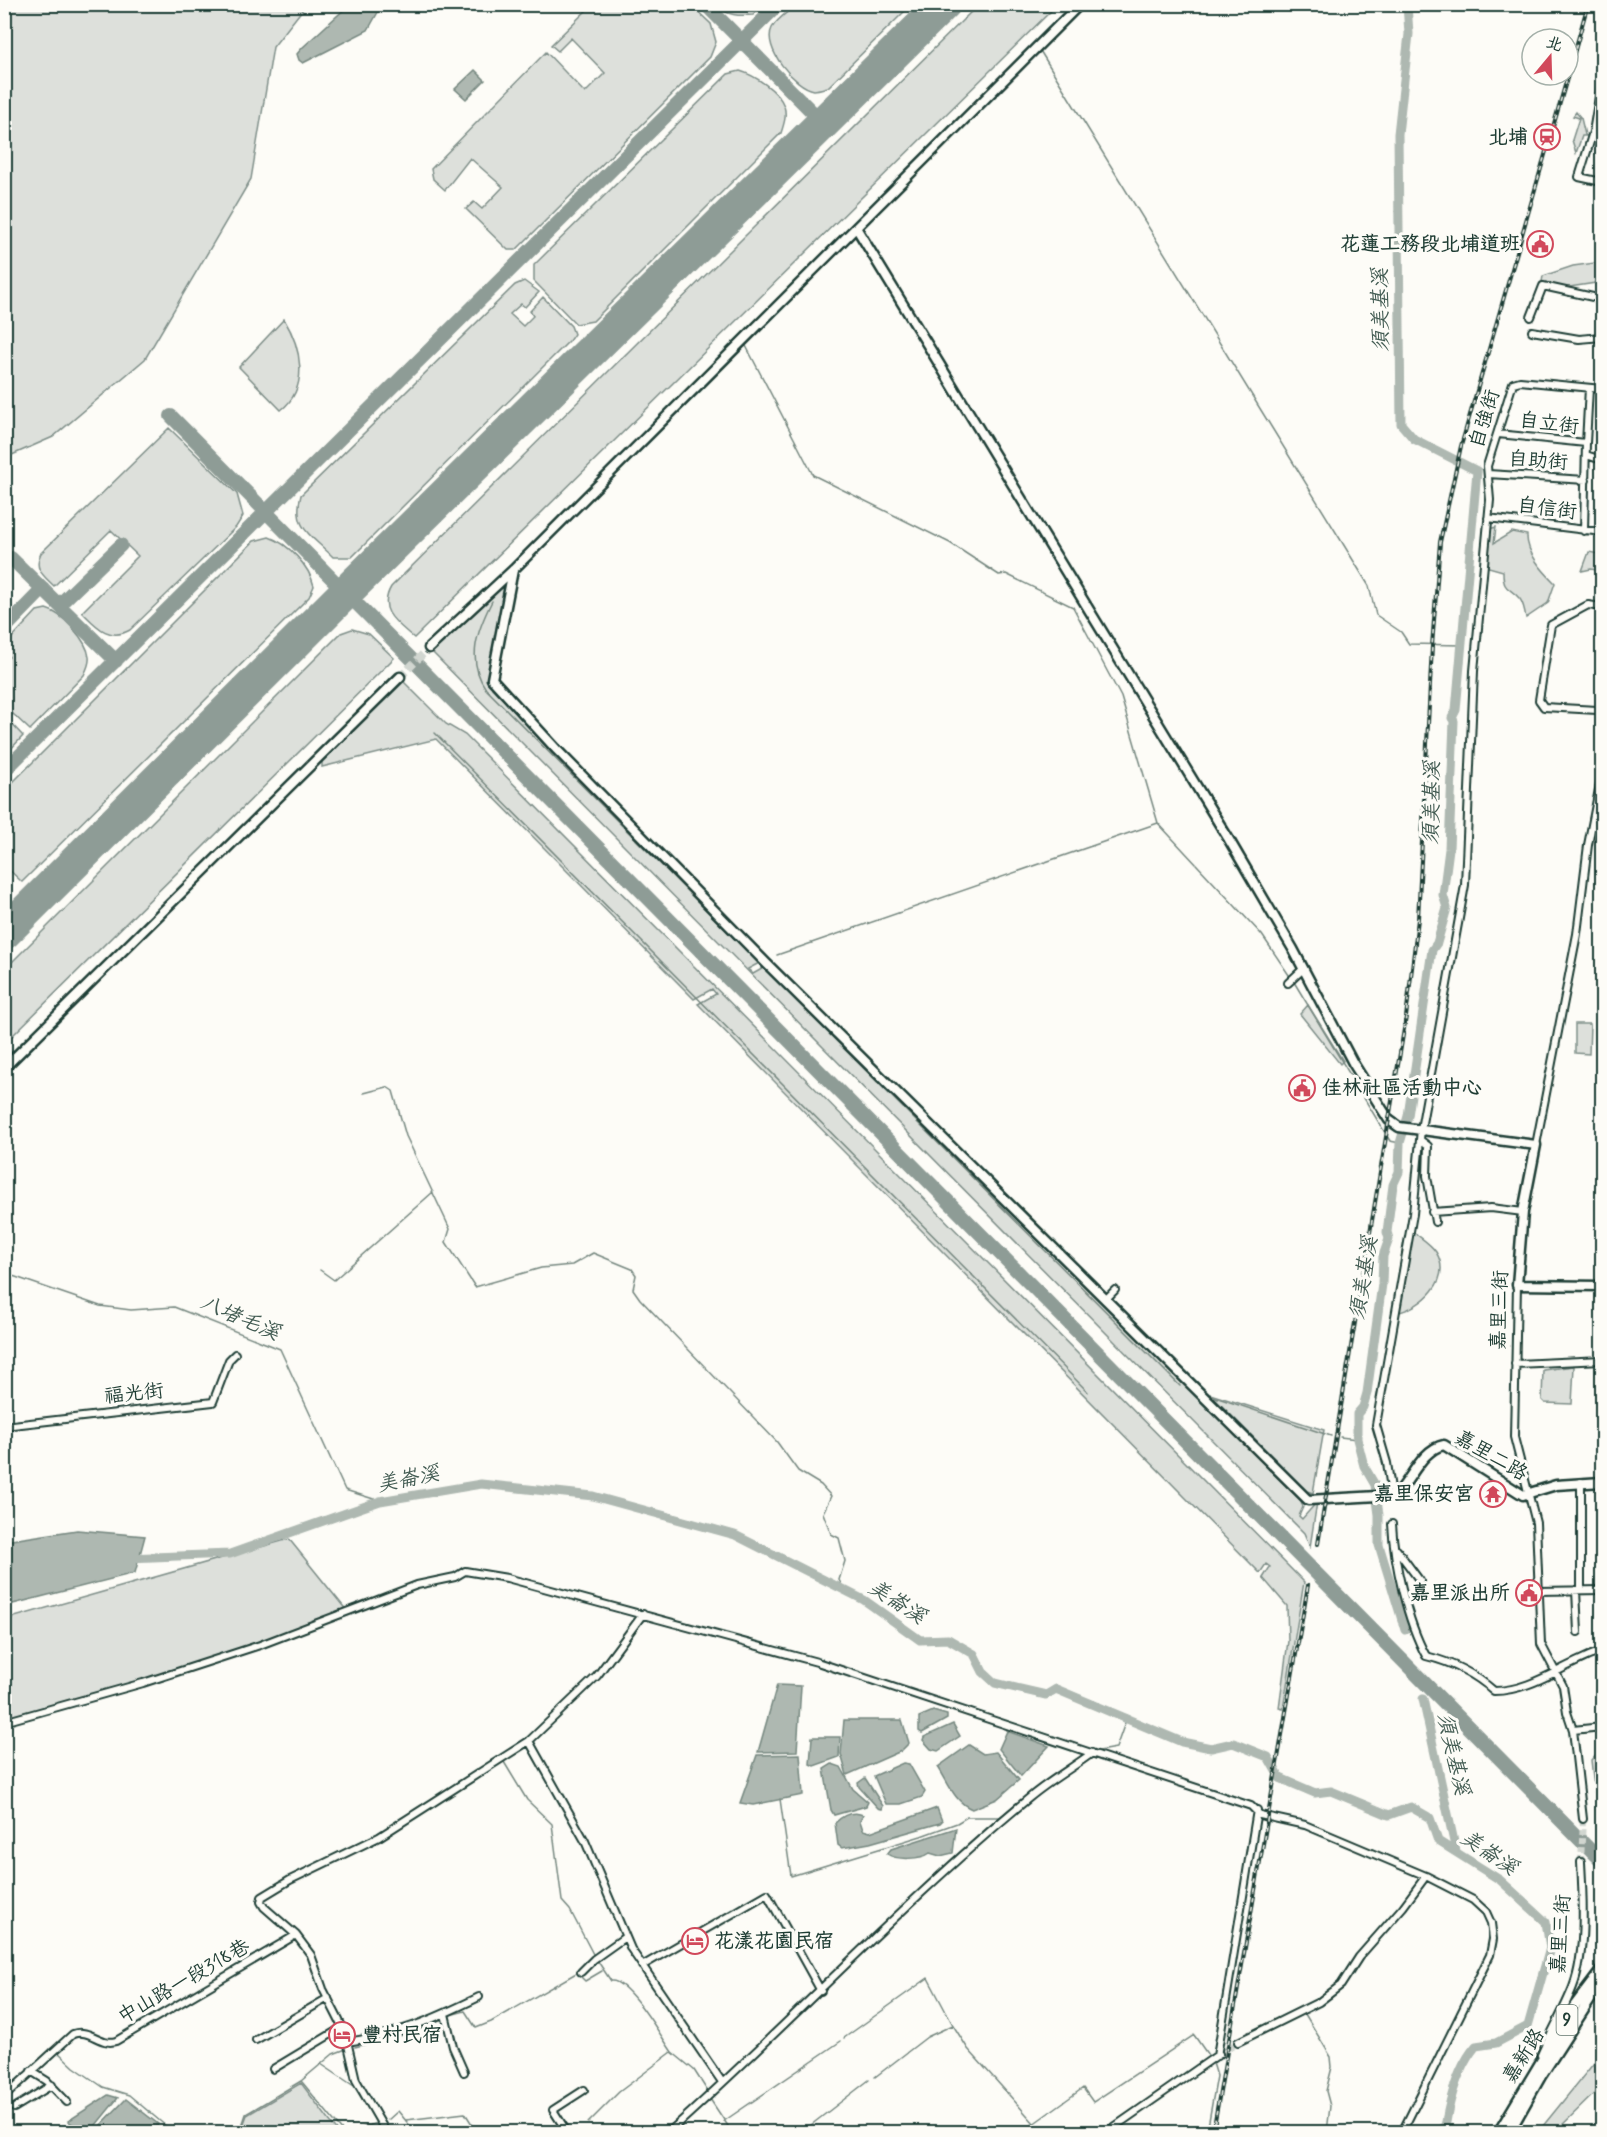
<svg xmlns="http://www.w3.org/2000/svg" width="1607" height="2137" viewBox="0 0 1607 2137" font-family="Mynerve,'LXGW WenKai TC',sans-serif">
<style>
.green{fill:#dde0db;stroke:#7e8e88;stroke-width:1.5}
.water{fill:#aeb8b1;stroke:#75877f;stroke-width:1.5}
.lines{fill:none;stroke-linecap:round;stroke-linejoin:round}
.stream{stroke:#75877f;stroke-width:1.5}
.river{stroke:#aeb8b1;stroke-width:9}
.taxiway{stroke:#8e9c96;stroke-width:14}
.runway{stroke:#8e9c96;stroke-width:34}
.street-tunnel{stroke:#d1d6d0;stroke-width:6;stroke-dasharray:6 3;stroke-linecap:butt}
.secondary-tunnel{stroke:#d1d6d0;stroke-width:8;stroke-dasharray:8 4;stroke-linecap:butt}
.street-casing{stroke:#1f3d34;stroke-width:10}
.secondary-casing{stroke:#1f3d34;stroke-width:13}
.primary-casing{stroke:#1f3d34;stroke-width:14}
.street{stroke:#fdfcf7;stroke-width:6}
.secondary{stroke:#fdfcf7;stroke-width:8}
.primary{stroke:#fdfcf7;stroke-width:9}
.rail-casing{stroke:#1f3d34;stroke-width:4}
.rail{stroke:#fdfcf7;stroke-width:1.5;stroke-dasharray:4.5;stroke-linecap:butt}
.labels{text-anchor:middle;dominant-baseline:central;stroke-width:6;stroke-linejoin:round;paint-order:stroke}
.shield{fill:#fdfcf7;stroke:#62766e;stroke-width:1.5}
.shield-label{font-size:18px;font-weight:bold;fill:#1f3d34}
.poi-label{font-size:20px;font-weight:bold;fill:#1f3d34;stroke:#fdfcf7;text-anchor:end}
.street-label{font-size:20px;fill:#1f3d34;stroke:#fdfcf7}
.water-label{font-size:21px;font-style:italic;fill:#435c53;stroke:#fdfcf7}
</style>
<rect width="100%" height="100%" fill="#fdfcf7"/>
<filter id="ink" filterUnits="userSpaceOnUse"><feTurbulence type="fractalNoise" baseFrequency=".0167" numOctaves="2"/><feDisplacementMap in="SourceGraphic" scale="12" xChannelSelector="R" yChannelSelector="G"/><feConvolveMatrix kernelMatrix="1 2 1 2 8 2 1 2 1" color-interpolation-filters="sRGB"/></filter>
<g filter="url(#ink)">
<path class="green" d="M5 4 306 5 273 47 251 179 145 359 53 437 5 458Z
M592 5H691L711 24 716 42 710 57 516 250H508L466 209 474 202 482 209 503 187 470 158 445 190 433 179 431 169 546 52 585 93 605 73 571 38 558 51 551 45Z
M716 5H764L753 15C739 16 727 16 716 5Z
M796 5V4L911 5 828 87C824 88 818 90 814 90 795 87 762 48 772 28 776 20 789 11 796 5Z
M978 5H1057L414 638C397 623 377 611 391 587Z
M740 71C754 75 779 91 784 106 787 115 784 124 781 133L593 321 576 324 534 281V265L728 74Z
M1576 112 1581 118 1585 135 1588 136H1582L1576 153 1572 140 1579 118 1573 116Z
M1602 262V282L1563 288 1542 282 1543 276 1573 266Z
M524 281 539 292 525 307 521 304 510 314 523 326 533 316 530 311 543 297 571 326 574 334 569 341 352 557H333C311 535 292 528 301 495L515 285Z
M284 319C301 347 310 387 281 410L239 367Z
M169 428 237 494 243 516 236 527 130 630C109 642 96 626 82 612L138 556 111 530 54 586C43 575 33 569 41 553Z
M1496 527 1494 543 1512 532 1527 535C1526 553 1543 571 1555 583L1548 603 1526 618C1525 612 1523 603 1520 599 1509 586 1503 592 1503 571L1485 566 1489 529Z
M269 537C289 544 309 566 314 586L309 597 22 882 5 866V790L254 541Z
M1602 549V571L1591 569 1582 571 1589 552 1599 554Z
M497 586 504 589 490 680 492 688 763 961 748 969 753 974 767 966 1301 1501 1303 1507 1299 1516 1302 1519 1317 1502 1310 1547 1304 1533 431 651Z
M46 609C62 613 87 640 89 657 90 663 87 669 84 675L30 730 13 714 7 719 23 736 5 755V662L9 657 6 652V644L37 611Z
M352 629 369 634 394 658 5 1043V969L341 633Z
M402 680 446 724 465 735 1304 1582 1283 1709 1279 1708 1288 1641 1287 1606 1263 1578 1270 1567 1266 1564 1260 1573 698 1004 716 994 712 989 694 999 436 739 322 767V758Z
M1308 1005 1343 1061 1340 1064 1300 1014Z
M1575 1024H1590L1589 1054 1575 1053Z
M1411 1230C1419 1237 1430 1243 1436 1252 1453 1280 1422 1307 1397 1313Z
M1574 1366 1572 1404 1545 1403 1542 1400 1543 1370Z
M1210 1394 1324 1430 1313 1493 1307 1491Z
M289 1539 347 1611 78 1703 5 1720 4 1620Z
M1602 1748V1820L1597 1814 1591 1760Z
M1602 2053V2086L1555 2132H1538Z
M301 2083 338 2132 241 2131 247 2115Z"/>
<path class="water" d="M349 5H382L368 30 303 63 299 60 297 54 302 48Z
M475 70 485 80 466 99 455 89Z
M77 1530 145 1536 135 1573 5 1606V1541Z
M777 1685 801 1686 797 1751 758 1752Z
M933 1711 947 1715V1719L922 1733 919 1731V1717Z
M844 1720H902L909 1743 901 1751 847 1775 841 1754Z
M953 1724 960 1736 938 1751 931 1749 923 1740 924 1737Z
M1007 1731 1049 1746 1021 1776 999 1749Z
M812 1737H840L839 1757 814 1766 810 1764Z
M969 1745 983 1754 996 1752 1019 1780 997 1799 972 1809C954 1802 948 1782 938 1767Z
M800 1754 803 1795 753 1805 740 1803 757 1755Z
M903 1763 909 1764 925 1792 922 1797 901 1804H886L874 1776Z
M832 1764 841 1767 853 1789 868 1802 866 1806 834 1815 831 1810 824 1769Z
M865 1778 883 1806 882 1809 878 1808 859 1787 858 1783Z
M937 1808 942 1821 940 1823 870 1843 842 1848 838 1845 835 1823C843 1815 853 1811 863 1815L860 1821 863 1830 870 1832Z
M956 1828 953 1853 940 1856 930 1853C921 1860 896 1860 887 1854L891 1849Z
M108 2095 118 2098 91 2131 84 2132 68 2121Z
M126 2099 158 2124 154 2132H99L101 2125Z"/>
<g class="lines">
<path class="stream" d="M1039 49 1369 586 1376 615 1401 632 1409 644 1462 645
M744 342 813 475 950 543 999 575 1006 574 1073 607 1121 697 1158 823 1262 935 1291 978
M492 601C477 631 466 660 486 689L1180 1386
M435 733 1088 1392
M777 955 1158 823
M1294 982 1390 1141 1400 1143
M364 1093 387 1087 393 1091 406 1136 450 1229 446 1242 475 1287 541 1268 572 1265 593 1253 632 1269 636 1275 633 1289 640 1299 777 1442 798 1471 821 1485 831 1496 823 1513 831 1534 839 1538 845 1561 839 1580 845 1591
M320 1270 334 1280 433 1192
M4 1273 100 1306 131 1310 174 1307 280 1349 345 1490 380 1501
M1206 1394 1331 1436
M1340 1437 1357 1439
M1099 1751 1116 1748 1126 1720
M504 1762 527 1800 552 1824 562 1901 570 1910 594 1956
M1068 1766 1084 1755
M780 1799 791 1876 921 1836 957 1823 967 1817H1000L1018 1803
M597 1960 611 1981C628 1979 662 2038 672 2052
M581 1977 585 1981 602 1971
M1305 2014 1331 2057 1332 2067 1326 2091 1330 2106 1327 2132
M450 2015 465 2011 476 2028 491 2022 578 1972
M844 2038 928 1978 953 2025
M355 2047 415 2032 442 2018
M50 2049 53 2047
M58 2052 74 2067 103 2087 129 2095 173 2132
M321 2064 354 2086 377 2122
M875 2077 927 2037 953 2025 968 2049 1034 2123
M302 2082 343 2132
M710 2099 732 2132
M388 2120 398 2111 415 2132
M406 2120 465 2113 477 2132
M724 2121 841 2041
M588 2123 619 2092 672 2052 694 2070 708 2092
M240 2132 246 2114 301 2081 333 2054 346 2049
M352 2132 376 2123
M802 2132 869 2080
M1022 2132 1083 2088 1093 2102 1194 2035 1210 2058
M1207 2132 1217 2076 1213 2063"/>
<path class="river" d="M127 1558 230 1554 380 1501 481 1484 593 1496 735 1535 864 1600 920 1640 948 1639 974 1654 983 1672 995 1683 1046 1695 1056 1689 1182 1742 1211 1748 1233 1743 1268 1757 1280 1778 1315 1793 1331 1791 1389 1815 1411 1807 1430 1818 1438 1841 1500 1880 1546 1922 1550 1948 1528 2026 1496 2043 1476 2046C1461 2063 1453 2088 1448 2111 1446 2120 1447 2125 1441 2132
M1405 1630 1379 1545V1515L1375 1485 1364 1466 1357 1439V1414L1363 1407 1367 1393 1382 1284 1383 1256 1389 1239 1387 1232 1393 1185 1399 1172 1400 1143 1408 1116 1432 950 1437 943 1447 908 1443 895 1449 849 1454 721 1452 718 1456 710 1477 471 1414 439 1401 424 1398 134 1409 34 1407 4
M1423 1699 1456 1851"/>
<path class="taxiway" d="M705 4 824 124
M171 416 1602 1862
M4 557 11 558 116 661
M59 605 121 545
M4 629 43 589
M4 771 779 4"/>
<path class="runway" d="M4 933 347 591 944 4"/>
<path class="street-tunnel" d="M1581 1862 1583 1819
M1221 2053 1238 2042"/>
<path class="secondary-tunnel" d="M400 677 429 648"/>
<defs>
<path id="street" d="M1602 79 1593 132 1579 177 1602 182
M1531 317 1543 286 1602 299
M1532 331 1579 339 1602 337
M1498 434 1586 443 1584 531
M1586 443 1589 388
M1586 455 1602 460
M1488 474 1586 480
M1488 518 1602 532
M1597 710 1544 707 1539 700 1551 625 1588 605 1602 607
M1288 983 1302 970
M1420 1140 1428 1146 1427 1176 1435 1222
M1536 1145 1577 934 1588 845 1602 774
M1432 1212 1491 1208 1523 1212
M1517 1285 1514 1437 1536 1523 1541 1644 1563 1686 1567 1712 1573 1730 1583 1819
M1105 1300 1115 1290
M1515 1364 1602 1360
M4 1426 213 1402 229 1360 235 1354
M1581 1482V1590
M1392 1495 1387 1463 1376 1425 1413 1214 1421 1129 1465 885 1474 671 1490 500 1487 466 1513 383 1520 381 1602 389
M1392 1524C1394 1563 1407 1621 1426 1656 1451 1662 1474 1673 1494 1691 1524 1691 1550 1674 1576 1662 1585 1658 1593 1653 1602 1652
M1397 1550 1420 1581
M1576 1590 1578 1632
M1538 1591 1602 1590
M4 1722 143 1683 260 1645 417 1585 455 1577 465 1571 507 1578 817 1662 1251 1806 1260 1815 1305 1825 1426 1876 1473 1900 1486 1912 1491 1923 1493 1939 1490 1955 1402 2132
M1573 1730 1602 1727
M529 1741 585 1841 631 1949 722 2082
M642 1966 767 1894 821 1991
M581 1972 594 1959 625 1937
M445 2014 453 2047 464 2072
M256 2040 328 1998
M347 2042C400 2034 432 2020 479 1997
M1238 2042 1319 2002 1341 1985 1359 1957 1403 1907 1426 1876
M1541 2055C1551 2032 1564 2010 1573 1987 1586 1954 1583 1897 1581 1862
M1217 2056 1257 1810
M273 2069 343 2027
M31 2071 47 2081 67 2102
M4 2097 73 2034C90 2028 100 2046 116 2041L296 1935
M14 2108 52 2085
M1052 2130 1054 2132
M386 2132 356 2080 345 2032 323 1989 311 1955 296 1935 264 1907 261 1902 262 1897 290 1880 379 1837 529 1741 597 1676 643 1614
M567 2132 553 2110 584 2090
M669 2132C791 2023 903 1902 1029 1798 1049 1781 1072 1768 1092 1753
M1107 2132 1219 2054"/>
<path id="secondary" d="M857 229 1228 838 1293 949 1353 1063 1389 1120 1399 1127 1536 1145 1523 1212 1517 1285 1602 1286
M513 570 492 679 557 750 766 963 1308 1500 1396 1495C1411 1480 1422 1449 1444 1445L1523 1495 1556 1485 1602 1482
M429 648 513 570 1080 4
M4 1068 400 677"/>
<path id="primary" d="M1499 2132 1574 2007 1602 1970
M1509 2132 1540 2077 1602 1981"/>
</defs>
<use href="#street" class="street-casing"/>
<use href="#secondary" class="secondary-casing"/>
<use href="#primary" class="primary-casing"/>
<use href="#street" class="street"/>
<use href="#secondary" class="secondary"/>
<use href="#primary" class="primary"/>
<defs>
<path id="rail" d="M1568 75 1588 4
M1318 1544 1406 1017 1418 919 1432 646 1440 542 1461 446 1568 75
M1213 2132 1308 1585"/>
</defs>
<use href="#rail" class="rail-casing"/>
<use href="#rail" class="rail"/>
</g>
</g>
<defs>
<symbol id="station-ring" viewBox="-11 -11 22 22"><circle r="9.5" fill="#fdfcf7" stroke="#d1495b" stroke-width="1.5"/><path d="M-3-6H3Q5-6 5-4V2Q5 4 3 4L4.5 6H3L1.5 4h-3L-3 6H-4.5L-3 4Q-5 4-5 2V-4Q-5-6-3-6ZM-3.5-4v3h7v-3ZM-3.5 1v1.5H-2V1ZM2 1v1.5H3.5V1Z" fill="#d1495b"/></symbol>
<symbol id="civic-ring" viewBox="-11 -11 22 22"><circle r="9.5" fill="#fdfcf7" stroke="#d1495b" stroke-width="1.5"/><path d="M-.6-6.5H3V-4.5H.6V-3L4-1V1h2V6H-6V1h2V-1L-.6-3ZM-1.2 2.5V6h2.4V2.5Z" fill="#d1495b"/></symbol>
<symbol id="temple-ring" viewBox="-11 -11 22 22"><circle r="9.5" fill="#fdfcf7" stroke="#d1495b" stroke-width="1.5"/><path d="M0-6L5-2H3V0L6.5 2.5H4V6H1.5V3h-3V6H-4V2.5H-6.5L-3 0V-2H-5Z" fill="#d1495b"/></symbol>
<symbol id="hotel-ring" viewBox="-11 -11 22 22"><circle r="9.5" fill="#fdfcf7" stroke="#d1495b" stroke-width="1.5"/><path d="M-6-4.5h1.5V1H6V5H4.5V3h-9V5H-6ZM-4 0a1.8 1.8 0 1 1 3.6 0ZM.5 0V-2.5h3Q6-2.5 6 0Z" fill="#d1495b"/></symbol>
</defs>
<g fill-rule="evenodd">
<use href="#station-ring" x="1532" y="122" width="30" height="30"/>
<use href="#civic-ring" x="1525" y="229" width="30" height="30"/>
<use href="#civic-ring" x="1287" y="1073" width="30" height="30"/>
<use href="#temple-ring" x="1478" y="1479" width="30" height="30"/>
<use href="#civic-ring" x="1514" y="1578" width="30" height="30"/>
<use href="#hotel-ring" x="680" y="1926" width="30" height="30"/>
<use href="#hotel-ring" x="327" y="2020" width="30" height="30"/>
</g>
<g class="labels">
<rect class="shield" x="1556.5" y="2005" width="21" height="30" rx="4.5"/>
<g class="shield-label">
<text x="1567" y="2020">9</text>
</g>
<g class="poi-label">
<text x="1528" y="137">北埔</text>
<text x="1520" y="244">花蓮工務段北埔道班</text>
<text x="1322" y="1088" text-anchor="start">佳林社區活動中心</text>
<text x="1474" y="1494">嘉里保安宮</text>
<text x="1510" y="1593">嘉里派出所</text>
<text x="714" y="1941" text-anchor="start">花漾花園民宿</text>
<text x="362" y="2035" text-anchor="start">豐村民宿</text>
</g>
<g class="street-label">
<text transform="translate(1485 419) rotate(-73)">自強街</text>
<text transform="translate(1549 424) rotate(7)">自立街</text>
<text transform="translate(1538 461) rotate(4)">自助街</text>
<text transform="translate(1547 509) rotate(7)">自信街</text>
<text transform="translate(1500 1310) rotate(-88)">嘉里三街</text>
<text transform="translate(134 1394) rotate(-6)">福光街</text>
<text transform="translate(1491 1456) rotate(30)">嘉里二路</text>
<text transform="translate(1561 1934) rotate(-86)">嘉里三街</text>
<text transform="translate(184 1982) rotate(-30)">中山路一段318巷</text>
<text transform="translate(1524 2056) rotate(-58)">嘉新路</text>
</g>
<g class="water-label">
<text transform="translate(1381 310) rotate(-91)">須美基溪</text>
<text transform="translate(1432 803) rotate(-89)">須美基溪</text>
<text transform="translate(1364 1278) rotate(-81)">須美基溪</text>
<text transform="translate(240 1318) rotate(23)">八堵毛溪</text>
<text transform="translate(408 1479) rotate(-11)">美崙溪</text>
<text transform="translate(897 1602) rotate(33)">美崙溪</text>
<text transform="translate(1453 1754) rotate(77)">須美基溪</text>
<text transform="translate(1489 1853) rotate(34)">美崙溪</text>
</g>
</g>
<rect width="1607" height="2137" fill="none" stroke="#fdfcf7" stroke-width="24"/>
<rect x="12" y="12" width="1583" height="2113" fill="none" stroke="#1f3d34" stroke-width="2" filter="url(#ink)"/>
<g transform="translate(1550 57) rotate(19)"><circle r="28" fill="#fdfcf7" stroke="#a4b0a9" stroke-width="1.5"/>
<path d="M0-4.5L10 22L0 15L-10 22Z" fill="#d1495b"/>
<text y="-9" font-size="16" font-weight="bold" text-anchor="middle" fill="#1f3d34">北</text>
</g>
</svg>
